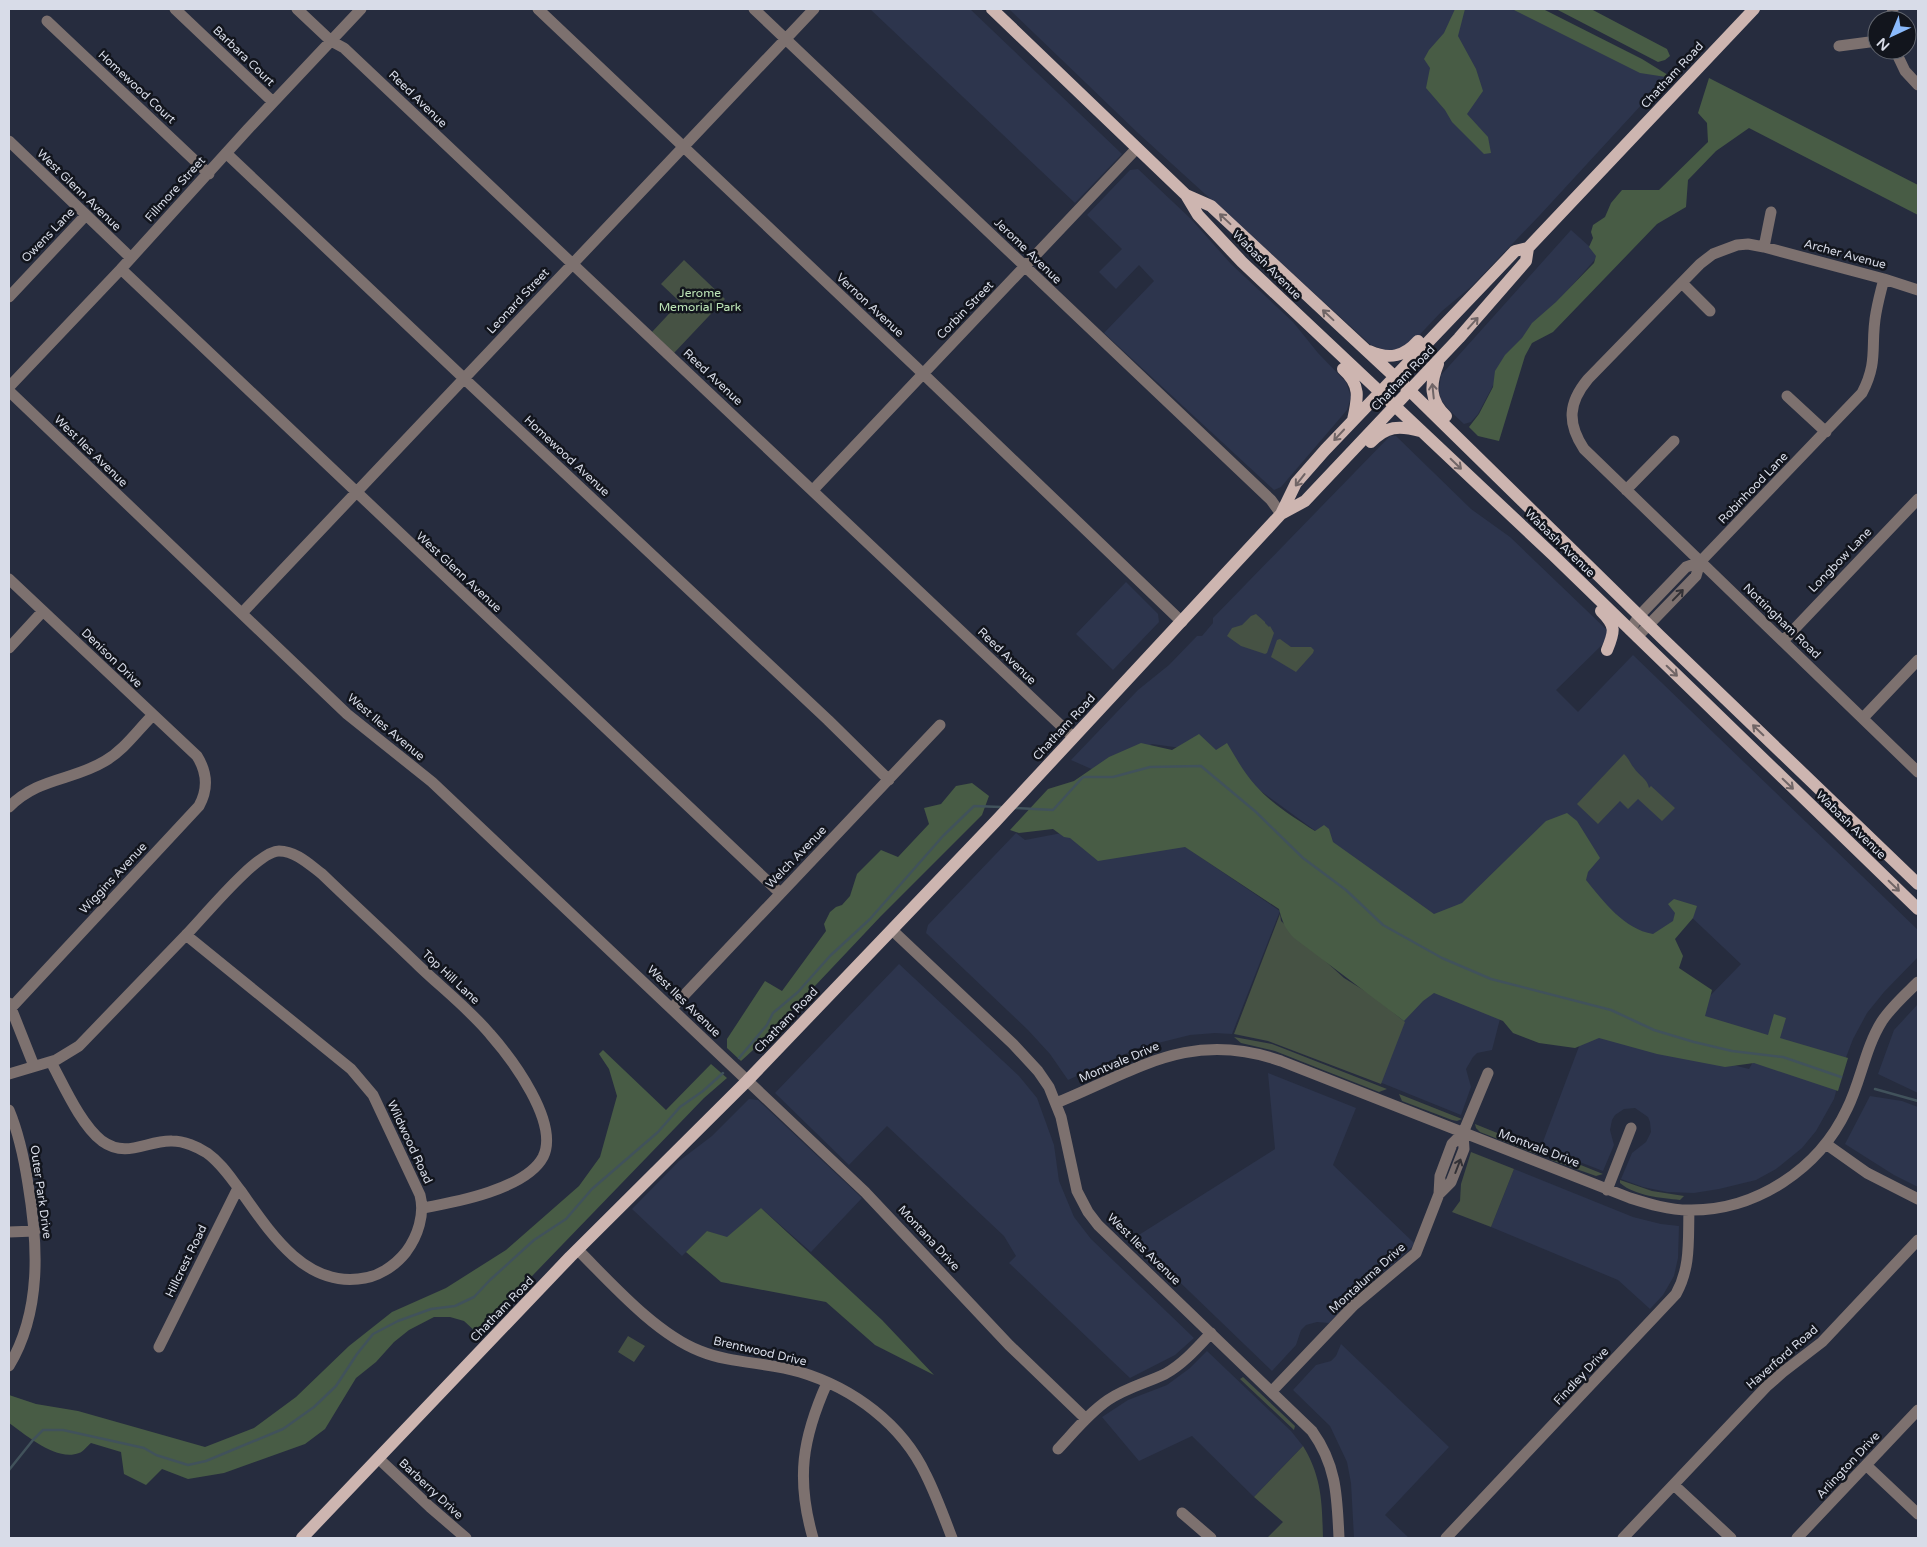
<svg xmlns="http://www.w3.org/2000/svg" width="1927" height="1547" viewBox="0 0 1927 1547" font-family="'Varela Round',sans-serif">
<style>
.built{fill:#2d354d}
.green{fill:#465244}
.forest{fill:#485c45}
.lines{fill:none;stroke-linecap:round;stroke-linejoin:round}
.stream{stroke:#41525b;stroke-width:2.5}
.minor{stroke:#7d716f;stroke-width:11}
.major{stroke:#cdb5b0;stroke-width:12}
.oneway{stroke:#706566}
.oneway2{stroke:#323136}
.labels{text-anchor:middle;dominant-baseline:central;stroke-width:5;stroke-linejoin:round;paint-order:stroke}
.street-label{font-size:12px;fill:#d8dce8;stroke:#12151d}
.park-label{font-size:12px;fill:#bde5b7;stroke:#12151d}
</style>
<rect width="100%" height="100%" fill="#262c3e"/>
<path class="built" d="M870 9H970L1122 154 1075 203Z
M1009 9H1534L1667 77 1540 215 1472 286 1442 311 1408 347 1388 351 1371 345 1138 133Z
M1138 169 1191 219 1231 264 1293 322 1318 353 1346 382 1351 397 1347 410 1281 487 1274 490 1104 333 1154 281 1139 265 1116 289 1099 272 1122 249 1087 215 1130 170Z
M1571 230 1599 255 1561 298 1497 378 1478 414 1471 422 1464 424 1449 410 1441 400 1439 390 1441 375Z
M1390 436H1396L1471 509 1510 537 1608 631 1605 642 1556 690 1578 712 1633 655 1918 930V957L1884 992 1867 1013 1853 1039 1845 1060 1700 1023 1705 1001 1741 964 1686 912 1644 957 1451 930 1247 781 1196 750 1152 744 1096 771 1071 760 1138 690 1169 665 1197 636H1202L1213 623V618Z
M1126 582 1158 614 1159 622 1113 670 1076 634Z
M1067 832 1184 846 1280 911 1232 1034 1215 1033 1190 1035 1138 1048 1068 1080 1050 1054 1028 1030 926 933 928 925 1016 833 1025 840Z
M899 964 1019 1076 1037 1098 1054 1145 1059 1181 1074 1217 1091 1239 1194 1338 1175 1355 1130 1378 1009 1263 1016 1256 1004 1236 887 1126 849 1165 775 1093Z
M1415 980 1501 1015 1492 1050 1477 1053 1473 1057 1466 1069 1471 1087 1461 1115 1377 1081Z
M1918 1004V1093L1878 1074 1894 1030Z
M1586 1028 1749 1069 1754 1060 1837 1088 1834 1099 1816 1131 1802 1148 1776 1169 1756 1180 1719 1189 1694 1193 1667 1192 1643 1187 1621 1179 1632 1153 1646 1142 1651 1132 1650 1122 1648 1117 1635 1108 1624 1109 1615 1115 1612 1120 1610 1130 1614 1145 1603 1171 1541 1147Z
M1268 1073 1356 1108 1333 1165 1414 1243 1412 1247 1393 1264 1354 1296 1329 1323 1317 1322 1306 1325 1301 1330 1296 1345 1272 1371 1134 1238 1275 1149Z
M1870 1096 1902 1101 1918 1107V1187L1894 1175 1845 1144Z
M749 1099 758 1100 862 1198 811 1252 761 1208 727 1238 707 1231 682 1256 632 1209 679 1161 712 1136Z
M1514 1169 1633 1217 1661 1224 1679 1226 1678 1258 1674 1276 1663 1295 1650 1309 1618 1280 1491 1227Z
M1341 1344 1449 1447 1385 1515 1409 1538H1354L1351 1483 1347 1462 1330 1426 1293 1390 1316 1365 1331 1361 1336 1356Z
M1207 1351 1291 1431 1303 1446 1254 1497 1192 1436 1139 1461 1102 1417 1128 1400 1167 1385 1190 1368Z"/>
<path class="green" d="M684 260 725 299 674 353 652 332 680 302 661 284Z
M1256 614 1265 622V623L1269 627 1270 626 1274 633 1267 653 1265 654 1241 646 1227 636 1232 628 1242 625 1251 616Z
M1280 639 1291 647H1311L1314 650 1313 653 1296 672 1271 657 1277 640Z
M1624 754C1629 759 1630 763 1634 768 1639 776 1647 778 1649 788L1651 786 1675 808 1662 821 1638 799 1628 809 1620 801 1598 824 1577 804Z
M1280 914 1281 921 1344 978 1373 996 1405 1022 1381 1084 1268 1041 1234 1034Z
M1234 1037 1272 1044 1387 1089 1379 1092 1275 1051 1241 1043Z
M1399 1094 1462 1119 1457 1121 1452 1120 1402 1101Z
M1475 1124 1540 1150 1536 1154 1480 1132 1476 1128Z
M1471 1152 1514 1169 1491 1227 1452 1212 1460 1201 1461 1184Z
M1551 1153 1603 1174 1596 1176 1551 1160Z
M1620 1180 1652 1191 1684 1196 1680 1200C1662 1198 1635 1196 1620 1183Z
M628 1336 645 1346 634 1362 618 1352Z
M1243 1377 1295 1426 1294 1430 1240 1379Z
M1303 1446C1322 1477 1322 1503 1323 1538H1267L1283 1522 1254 1497Z"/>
<path class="forest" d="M1455 9H1465L1458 36 1476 69 1483 91 1467 114 1488 137 1491 153 1484 154 1452 122 1445 110 1426 88 1430 68 1424 59 1429 50 1444 33Z
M1512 9H1543L1642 59 1668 75 1666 77 1640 73Z
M1556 9H1591L1667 49 1670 56 1665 60 1658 62Z
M1709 78 1918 185V215L1749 128 1716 151 1688 180 1686 207 1657 224 1553 332 1532 343 1525 356 1499 441 1478 436 1469 427 1479 414 1493 387 1495 371 1505 355 1522 338 1532 323 1556 302 1594 263 1596 256 1589 247 1593 238 1591 232 1593 225 1605 217 1611 203 1622 190H1659L1708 142 1707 123 1698 113Z
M1199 734 1216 750 1227 743C1236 758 1244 773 1256 786 1271 803 1296 819 1315 831L1324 825 1329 829 1333 842 1434 914 1462 903 1546 821 1567 813 1577 821 1600 858 1588 872 1586 880C1604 902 1624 929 1653 934L1673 921 1675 913 1668 904 1674 899 1697 906 1693 918 1675 939 1683 956 1679 968 1712 990 1705 1016 1768 1035 1774 1014 1786 1018 1780 1038 1848 1058 1838 1091 1754 1063 1725 1067 1657 1054 1599 1038 1575 1048 1539 1043 1513 1033 1503 1021 1434 993 1423 1001 1404 1021 1294 938C1285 929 1282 921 1279 909L1185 847 1098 861 1070 838 1064 837 1053 829 1019 833 1010 830 1048 789 1074 781 1109 757 1141 743 1172 750Z
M972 783 989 796 982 815 881 916 763 1041 741 1061 727 1048V1039L765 981 782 991 826 931 824 924 830 912 836 907 842 905 850 896 857 874 881 850 898 857 929 824 924 808 941 804 956 786Z
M603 1050 666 1110 711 1064 727 1078 704 1098 477 1333 464 1321 450 1317H434L409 1330 394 1342 376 1362 356 1378 325 1429 305 1444 224 1473 188 1479 162 1469 146 1485 124 1474 121 1452 91 1443C87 1446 83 1452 79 1453 57 1462 26 1435 9 1423V1395L36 1404 78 1411 205 1447 254 1428 296 1397 349 1346 392 1312 446 1288 506 1250 579 1186 600 1157 617 1096 609 1069 599 1054Z
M761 1208 882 1320 934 1375 875 1345 826 1302 721 1282 686 1252 707 1231 727 1237Z"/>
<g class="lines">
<path class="stream" d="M1014 808 1053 810 1083 777H1113L1150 767 1201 766 1256 812 1303 858 1346 890 1383 925 1442 958 1491 979 1611 1010 1654 1030 1694 1042 1732 1051 1783 1057 1841 1077
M739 1058 767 1025 773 1013 798 992 830 956 870 919 943 836 974 806 1001 807
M1875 1089 1918 1101
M9 1470 33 1440 43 1430H63L144 1448 156 1455 188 1465 206 1461 283 1429 314 1407 336 1386 357 1354 373 1334 398 1321 431 1309 455 1306 474 1297 490 1280 534 1240 566 1219 592 1189 658 1132 680 1107 703 1091 723 1073"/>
<path class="minor" d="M175 9 273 102
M297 9 331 41 344 48 1073 737
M538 9 915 366 1182 622
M754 9 1271 500 1281 514
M1891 20 1893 9
M47 21 209 174
M1839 46 1877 41
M1895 50 1905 71 1918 85
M9 141 131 258
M226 153 471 385 828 720 889 780
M1764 247 1771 212
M121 269 780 893
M1682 283 1710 311
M1918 290 1884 279 1764 247 1748 244 1737 245 1713 254 1700 264 1588 379C1568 403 1567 423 1584 449L1918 772
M9 297 86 215
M9 387 121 269 248 129 361 9
M9 391 347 714 432 782 865 1192 1009 1345 1086 1419
M1787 396 1826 432
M813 490 1137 148
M1626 490 1674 441
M9 579 197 756C207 772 209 788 199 806L11 1008
M242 613 814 9
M1630 630 1639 616 1686 567 1700 562
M1637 637 1696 576 1700 562 1862 393C1879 361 1870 345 1876 313 1878 302 1881 290 1884 279
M1783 641 1918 499
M9 648 43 611
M1863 718 1918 660
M9 807C39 777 72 781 105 761 124 750 137 731 152 716
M892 930 1013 1044 1038 1071 1049 1087 1061 1117 1077 1191 1088 1212 1098 1225 1312 1431C1337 1466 1337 1497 1339 1538
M186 935C203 918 257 851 279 851 296 851 310 865 322 874 354 905 387 935 419 966 442 988 469 1009 490 1034 512 1059 560 1123 543 1157 526 1189 456 1202 423 1208
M9 1003 34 1066
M672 1008 940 725
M9 1074 56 1060 79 1046 186 935 351 1069 373 1095 420 1195C425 1214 418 1236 406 1252 395 1266 377 1278 358 1279 302 1285 268 1229 240 1190 230 1177 221 1163 207 1153 198 1147 184 1141 172 1141 147 1140 127 1159 102 1141 81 1125 64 1086 51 1062
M1056 1103C1137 1070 1190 1029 1281 1061L1630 1198C1649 1204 1669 1210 1689 1210 1756 1211 1819 1169 1847 1109 1861 1081 1865 1048 1882 1021 1892 1006 1906 994 1918 982
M9 1110C19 1134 24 1158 28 1184 38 1244 42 1311 9 1366
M1826 1144 1867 1173 1918 1199
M1607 1190 1631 1128
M1439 1194 1451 1182 1464 1149 1463 1133
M9 1232 35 1231
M578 1250C611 1283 656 1334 700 1351 732 1364 767 1362 800 1372 853 1388 902 1424 926 1475 936 1495 944 1517 952 1538
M159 1347 238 1188
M1272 1391 1354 1305 1416 1253 1439 1194 1440 1176 1452 1144 1463 1133 1488 1073
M1058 1449C1074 1432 1089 1413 1108 1400 1126 1388 1146 1383 1165 1374 1183 1364 1197 1348 1211 1333
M378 1458 430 1507 466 1538
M1866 1465 1918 1514
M1674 1485 1731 1538
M1182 1513 1211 1538
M813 1538C796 1479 802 1439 827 1383
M1446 1538 1676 1294C1691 1267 1688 1240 1689 1210
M1623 1538 1766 1387 1783 1372 1822 1342 1918 1240
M1797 1538 1918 1410"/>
<path class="major" d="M992 9 1186 195 1198 215 1242 262 1553 555 1918 909
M1186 195 1211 206 1409 390 1661 637 1918 884
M1369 351C1389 360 1404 357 1418 341
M1438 364C1430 384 1429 400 1446 416
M1343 369C1361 385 1358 398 1353 420
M1371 442C1386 426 1399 425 1420 431
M1281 514 1305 501 1459 338 1526 261 1528 248
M1601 611C1616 626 1615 631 1607 650
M302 1538 570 1257 747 1081 995 822 1281 514 1296 483 1325 450 1515 251 1528 248 1754 9"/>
</g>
<defs><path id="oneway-shaft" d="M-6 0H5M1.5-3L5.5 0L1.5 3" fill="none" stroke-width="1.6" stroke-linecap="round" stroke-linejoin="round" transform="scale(1.25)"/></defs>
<g class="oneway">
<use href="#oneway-shaft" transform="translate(1225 219) rotate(-137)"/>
<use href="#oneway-shaft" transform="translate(1328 315) rotate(-137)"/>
<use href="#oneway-shaft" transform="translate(1473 323) rotate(-48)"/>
<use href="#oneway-shaft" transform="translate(1433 391) rotate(-96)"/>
<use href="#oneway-shaft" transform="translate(1339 435) rotate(133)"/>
<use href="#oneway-shaft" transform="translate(1456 464) rotate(44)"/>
<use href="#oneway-shaft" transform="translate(1300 480) rotate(128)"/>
<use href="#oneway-shaft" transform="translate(1672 671) rotate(44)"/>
<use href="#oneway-shaft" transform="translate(1758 730) rotate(-136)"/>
<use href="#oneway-shaft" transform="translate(1788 784) rotate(44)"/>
<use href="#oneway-shaft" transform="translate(1894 886) rotate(44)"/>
</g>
<g class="oneway2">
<use href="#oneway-shaft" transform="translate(1678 595) rotate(-46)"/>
<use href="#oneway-shaft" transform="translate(1458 1166) rotate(-69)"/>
</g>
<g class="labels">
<g class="street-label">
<text transform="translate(244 56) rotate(44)">Barbara Court</text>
<text transform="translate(1672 75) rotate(-47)">Chatham Road</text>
<text transform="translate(137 87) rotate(43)">Homewood Court</text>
<text transform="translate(418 99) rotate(44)">Reed Avenue</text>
<text transform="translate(175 189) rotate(-48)">Fillmore Street</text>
<text transform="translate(79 190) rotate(44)">West Glenn Avenue</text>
<text transform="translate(48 235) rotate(-46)">Owens Lane</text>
<text transform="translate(1028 251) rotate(44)">Jerome Avenue</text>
<text transform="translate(1845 254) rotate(15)">Archer Avenue</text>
<text transform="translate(1267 265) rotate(45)">Wabash Avenue</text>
<text transform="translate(518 301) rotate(-47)">Leonard Street</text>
<text transform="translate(870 305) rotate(43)">Vernon Avenue</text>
<text transform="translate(965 310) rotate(-46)">Corbin Street</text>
<text transform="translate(713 377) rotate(43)">Reed Avenue</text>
<text transform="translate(1403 378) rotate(-46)">Chatham Road</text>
<text transform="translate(91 451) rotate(44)">West Iles Avenue</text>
<text transform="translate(567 456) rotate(43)">Homewood Avenue</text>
<text transform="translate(1753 488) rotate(-46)">Robinhood Lane</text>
<text transform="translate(1560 543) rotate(44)">Wabash Avenue</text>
<text transform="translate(1840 560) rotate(-46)">Longbow Lane</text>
<text transform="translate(459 572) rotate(43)">West Glenn Avenue</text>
<text transform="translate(1782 621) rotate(44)">Nottingham Road</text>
<text transform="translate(1007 656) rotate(44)">Reed Avenue</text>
<text transform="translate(112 658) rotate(44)">Denison Drive</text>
<text transform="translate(386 727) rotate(40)">West Iles Avenue</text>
<text transform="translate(1064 727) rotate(-47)">Chatham Road</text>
<text transform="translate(1851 825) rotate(44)">Wabash Avenue</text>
<text transform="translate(796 857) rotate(-46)">Welch Avenue</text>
<text transform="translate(113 878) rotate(-47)">Wiggins Avenue</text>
<text transform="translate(451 977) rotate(43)">Top Hill Lane</text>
<text transform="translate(684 1001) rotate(44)">West Iles Avenue</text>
<text transform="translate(786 1020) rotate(-46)">Chatham Road</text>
<text transform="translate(1119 1062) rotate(-23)">Montvale Drive</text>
<text transform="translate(410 1142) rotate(65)">Wildwood Road</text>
<text transform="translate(1539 1148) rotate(21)">Montvale Drive</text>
<text transform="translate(41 1192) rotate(82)">Outer Park Drive</text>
<text transform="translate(929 1238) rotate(47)">Montana Drive</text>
<text transform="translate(1144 1249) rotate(44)">West Iles Avenue</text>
<text transform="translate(186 1261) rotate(-64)">Hillcrest Road</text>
<text transform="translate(1367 1278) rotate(-42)">Montaluma Drive</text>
<text transform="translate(502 1309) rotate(-46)">Chatham Road</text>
<text transform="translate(760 1351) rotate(13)">Brentwood Drive</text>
<text transform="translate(1782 1357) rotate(-41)">Haverford Road</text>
<text transform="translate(1581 1376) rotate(-47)">Findley Drive</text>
<text transform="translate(1848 1465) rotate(-47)">Arlington Drive</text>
<text transform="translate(431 1489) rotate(43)">Barberry Drive</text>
</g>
<g class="park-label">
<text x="700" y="293">Jerome<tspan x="700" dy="14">Memorial Park</tspan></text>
</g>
</g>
<rect width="1927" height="1547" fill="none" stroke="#d8dce8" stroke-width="20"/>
<g transform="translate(1892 35) rotate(224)"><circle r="24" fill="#12151d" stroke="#61656e"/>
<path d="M0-4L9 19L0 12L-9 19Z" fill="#8abafc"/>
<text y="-8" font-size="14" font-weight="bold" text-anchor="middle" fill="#d8dce8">N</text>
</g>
</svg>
